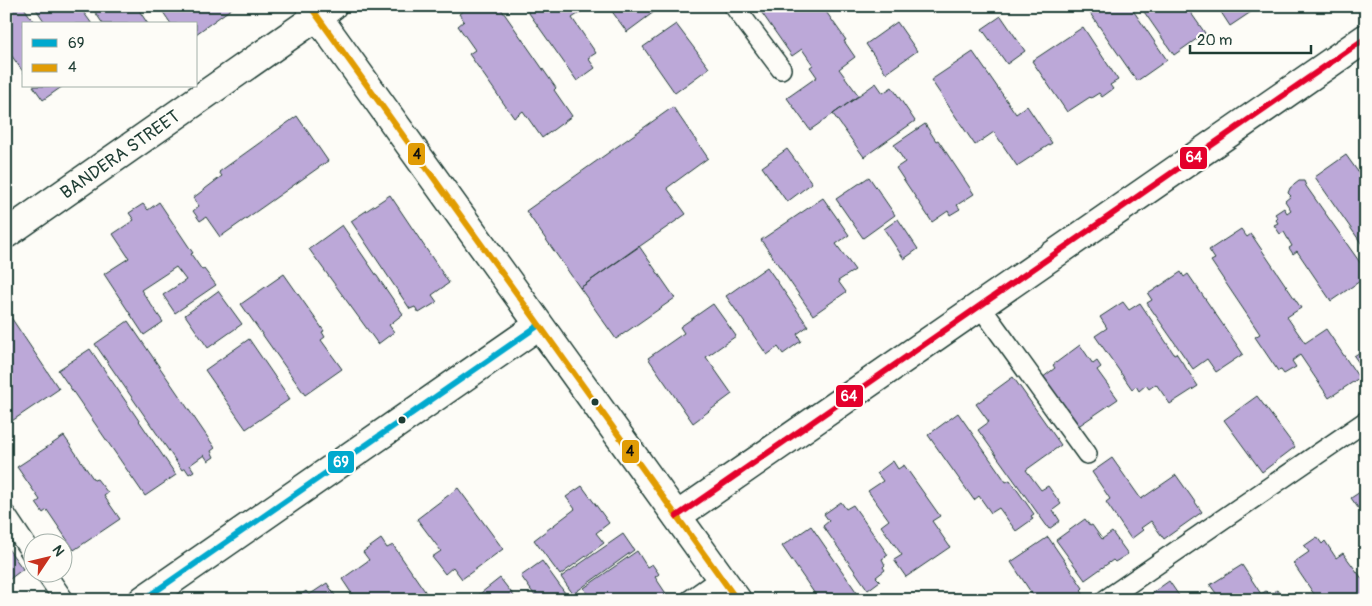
<svg xmlns="http://www.w3.org/2000/svg" width="1372" height="606" viewBox="0 0 1372 606" font-family="Pangolin,sans-serif">
<style>
.building{fill:#bca8d8;stroke:#1f3d34}
.lines{fill:none;stroke-linecap:round;stroke-linejoin:round}
.lane-casing{stroke:#1f3d34;stroke-width:22}
.street-casing{stroke:#1f3d34;stroke-width:31}
.secondary-casing{stroke:#1f3d34;stroke-width:31}
.lane{stroke:#fdfcf7;stroke-width:19}
.street{stroke:#fdfcf7;stroke-width:28}
.secondary{stroke:#fdfcf7;stroke-width:28}
.bus-1-casing{stroke:#fdfcf7;stroke-width:10}
.bus-2-casing{stroke:#fdfcf7;stroke-width:10}
.bus-3-casing{stroke:#fdfcf7;stroke-width:10}
.bus-1{stroke:#00a9ce;stroke-width:6}
.bus-2{stroke:#e19c05;stroke-width:6}
.bus-3{stroke:#e4002b;stroke-width:6}
.bus-dot{fill:#1f3d34;stroke:#fdfcf7;stroke-width:2}
.labels{text-anchor:middle;dominant-baseline:central;stroke-width:4.5;stroke-linejoin:round;paint-order:stroke}
.street-label{font-size:18px;fill:#1f3d34;stroke:#fdfcf7}
.line-badge{stroke:#fdfcf7;stroke-width:2}
.badge-label{font-size:14px;text-anchor:middle;font-weight:bold;fill:#fff}
.pale-badge-label{font-size:14px;text-anchor:middle;font-weight:bold;fill:#111}
</style>
<rect width="100%" height="100%" fill="#fdfcf7"/>
<filter id="ink" filterUnits="userSpaceOnUse"><feTurbulence type="fractalNoise" baseFrequency=".02" numOctaves="2"/><feDisplacementMap in="SourceGraphic" scale="10" xChannelSelector="R" yChannelSelector="G"/><feConvolveMatrix kernelMatrix="1 2 1 2 8 2 1 2 1" color-interpolation-filters="sRGB"/></filter>
<g filter="url(#ink)">
<path class="building" d="M6 6H23L35 24H24V73L6 48Z
M34 6H79L92 24H46Z
M91 6H136L148 24H103Z
M159 6H235L196 34V24H171Z
M469 6H499L556 88 554 90 572 116 542 138 523 111 514 118 469 54 475 50 458 26 464 21 459 14Z
M524 6H581L584 10 572 18 596 53 588 58 595 68 577 81Z
M608 6H662L627 32Z
M757 6H822L846 40 844 41 855 57 839 69 859 96 810 130 787 98 817 77 810 67 813 65 802 49 792 56Z
M1085 6H1130L1167 60 1137 81Z
M1140 6H1186L1205 33 1174 55Z
M1217 6H1260L1230 26Z
M1001 16 1025 51 1007 64 982 29Z
M897 22 917 51 886 73 866 44Z
M676 24 709 68 675 93 643 47Z
M1083 27 1118 80 1110 85 1113 89 1102 97 1099 93 1091 98 1090 97 1067 112 1032 61Z
M973 52 1016 114 1027 106 1052 143 1017 166 994 132 975 145 931 80Z
M876 83 883 93 892 87 915 121 864 157 833 114Z
M6 85 13 95 6 100Z
M33 86H63L43 100Z
M673 107 708 158 667 188 686 214 580 288 526 211Z
M297 116 328 161 220 237 206 217 200 221 193 211 199 206 193 198 222 176 219 172Z
M925 124 936 141 938 140 974 194 957 205 960 209 950 215 948 211 932 222 896 168 905 162 894 145Z
M787 149 812 183 787 202 762 167Z
M1346 155 1366 183V250L1315 177Z
M869 177 895 215 863 238 836 199Z
M1299 181H1304L1306 186 1366 271V277L1331 301 1297 251 1293 254 1289 248 1292 246 1284 232 1280 234 1274 225 1278 223 1276 220 1278 218 1275 214 1284 208 1287 213 1291 210 1285 201 1291 196 1288 193 1290 188Z
M390 195 449 283 432 295 437 302 419 313 415 307 410 309 351 221Z
M823 198 849 235 836 244 855 270 838 281 846 292 813 315 761 240Z
M159 202 193 253 191 254 202 270 204 269 216 285 175 313 163 295 186 280 176 267 141 290 163 322 144 335 104 274 129 258 113 234 134 220 129 213 143 204 148 210Z
M898 219 918 249 904 259 884 229Z
M342 225 403 314 389 325 394 332 378 344 309 249Z
M1241 229 1247 237 1251 234 1301 308 1287 317 1305 343 1326 329 1359 378 1329 398 1300 355 1292 361 1296 367 1284 374 1281 370 1278 371 1255 337 1260 334 1211 261 1215 259 1209 250Z
M639 246 675 298 616 339 580 288Z
M767 267 808 326 797 334 801 341 783 354 778 347 767 355 726 296Z
M1181 272 1184 277 1188 274 1243 354 1216 372 1207 359 1193 369 1147 303 1152 300 1148 294Z
M284 274 324 331 322 332 325 337 321 340 342 369 305 395 241 304Z
M218 291 242 324 208 348 185 315Z
M1123 302 1129 310 1140 303 1174 354 1176 353 1198 386 1170 404 1156 384 1149 389 1146 385 1139 391 1136 386 1132 389 1095 336 1107 328 1100 317Z
M713 304 736 336 706 357 732 394 693 423 648 358 684 333 680 327Z
M10 316 59 389 6 425V318Z
M128 321 215 448 211 451 214 457 208 461 204 455 190 465 194 471 189 474 185 468 182 470 95 344Z
M249 339 290 399 246 429 205 370Z
M1080 345 1093 364 1097 361 1101 367 1097 370 1118 399 1077 427 1042 378 1055 368 1053 365Z
M1366 348V373L1354 356Z
M90 349 176 475 145 496 58 370Z
M1013 377 1061 445 1026 470 1041 490 1048 486 1061 504 1053 510 1060 521 1049 529 978 430 989 422 976 404Z
M1257 396 1295 447 1262 472 1224 420Z
M958 413 1006 482 1010 480 1034 514 1031 516 1033 519 1016 531 999 508 991 513 979 496 974 500 928 435Z
M64 436 94 480 97 479 108 493 104 496 120 519 74 550 47 510 43 513 36 503 40 500 17 467Z
M1112 458 1141 499 1176 475 1202 512 1164 539 1151 521 1141 528 1143 530 1131 539 1106 502 1110 499 1092 472Z
M893 461 898 469 904 465 940 516 932 521 950 547 906 577 894 560 902 555 881 526 889 520 868 491 883 481 877 473Z
M582 486 609 523 596 533 604 543 560 575 534 540 575 509 566 497Z
M458 488 503 549 462 579 453 567 445 574 432 557 441 551 417 519Z
M1366 488V519L1351 498Z
M841 502 846 509 853 505 888 555 882 559 885 565 883 567 885 570 876 577 880 581 868 590 823 526 829 521 824 514Z
M1085 519 1090 526 1092 525 1102 539 1112 532 1128 554 1115 562 1113 560 1085 580 1056 540Z
M811 526 862 600H819L782 546Z
M623 534 634 550 573 594 561 577Z
M1048 537 1083 588 1081 590 1084 595 1078 600H1036L1011 562Z
M1317 537 1322 544 1325 541 1336 558 1343 553 1366 584V600H1318L1293 563 1309 552 1304 546Z
M381 539 387 548 393 545 431 600H356L342 579 369 560 363 552Z
M6 546 23 569 6 582Z
M637 551 647 567 652 564 659 574 655 577 667 595 660 600H591L584 588Z
M542 561 570 600H538L521 576Z
M1242 565 1261 594 1266 591 1270 595 1277 590 1284 600H1221L1210 585Z
M500 578 517 600H472Z
M1169 581 1182 600H1157L1152 593Z
M327 583 338 600H294L306 591 309 595Z"/>
<g class="lines">
<defs>
<path id="lane" d="M734 6 781 69
M980 306 1087 454
M6 515 32 554
M46 574 64 600
M690 600 721 578
M1105 600 1366 421"/>
<g id="street">
<path id="s1" d="M6 234 332 6"/>
<path d="M677 516 1366 38"/>
</g>
<path id="secondary" d="M310 6 737 600
M143 600 539 325"/>
</defs>
<use href="#lane" class="lane-casing"/>
<use href="#street" class="street-casing"/>
<use href="#secondary" class="secondary-casing"/>
<use href="#lane" class="lane"/>
<use href="#street" class="street"/>
<use href="#secondary" class="secondary"/>
<defs>
<path id="bus-1" d="M143 600 539 325"/>
<path id="bus-2" d="M310 6 737 600"/>
<path id="bus-3" d="M677 516 1366 38"/>
</defs>
<use href="#bus-1" class="bus-1-casing"/>
<use href="#bus-2" class="bus-2-casing"/>
<use href="#bus-3" class="bus-3-casing"/>
<use href="#bus-1" class="bus-1"/>
<use href="#bus-2" class="bus-2"/>
<use href="#bus-3" class="bus-3"/>
</g>
</g>
<g class="bus-dot">
<circle cx="595" cy="402" r="4.5"/>
<circle cx="402" cy="420" r="4.5"/>
</g>
<g class="labels">
<g class="street-label">
<text stroke="none"><textPath href="#s1" startOffset="139">BANDERA STREET</textPath></text>
</g>
</g>
<g class="line-badge">
<rect x="407" y="142" width="19" height="24" rx="5" fill="#e19c05"/>
<rect x="1179" y="146" width="29" height="24" rx="5" fill="#e4002b"/>
<rect x="835" y="384" width="29" height="24" rx="5" fill="#e4002b"/>
<rect x="621" y="439" width="19" height="25" rx="5" fill="#e19c05"/>
<rect x="327" y="450" width="28" height="24" rx="5" fill="#00a9ce"/>
</g>
<g class="badge-label">
<text x="1194" y="162">64</text>
<text x="849" y="401">64</text>
<text x="341" y="467">69</text>
</g>
<g class="pale-badge-label">
<text x="417" y="159">4</text>
<text x="630" y="456">4</text>
</g>
<rect width="1372" height="606" fill="none" stroke="#fdfcf7" stroke-width="25"/>
<rect x="12" y="12" width="1347" height="581" fill="none" stroke="#1f3d34" stroke-width="2" filter="url(#ink)"/>
<rect x="22" y="22" width="175" height="65" fill="#fdfcf7" stroke="#a4b0a9"/>
<rect x="32" y="39" width="25" height="8" fill="#00a9ce" stroke="#a4b0a9"/>
<text x="68" y="48" font-size="15" fill="#1f3d34">69</text>
<rect x="32" y="64" width="25" height="8" fill="#e19c05" stroke="#a4b0a9"/>
<text x="68" y="72" font-size="15" fill="#1f3d34">4</text>
<g transform="translate(48 558) rotate(55)"><circle r="24" fill="#fdfcf7" stroke="#a4b0a9"/>
<path d="M0-4L9 19L0 12L-9 19Z" fill="#c8321e"/>
<text y="-8" font-size="14" font-weight="bold" text-anchor="middle" fill="#1f3d34">N</text>
</g>
<path d="M1190 45v8h121v-8" fill="none" stroke="#1f3d34" stroke-width="2.5"/>
<text x="1197" y="45" font-size="15" fill="#1f3d34" stroke="#fdfcf7" stroke-width="4" paint-order="stroke">20 m</text>
</svg>
